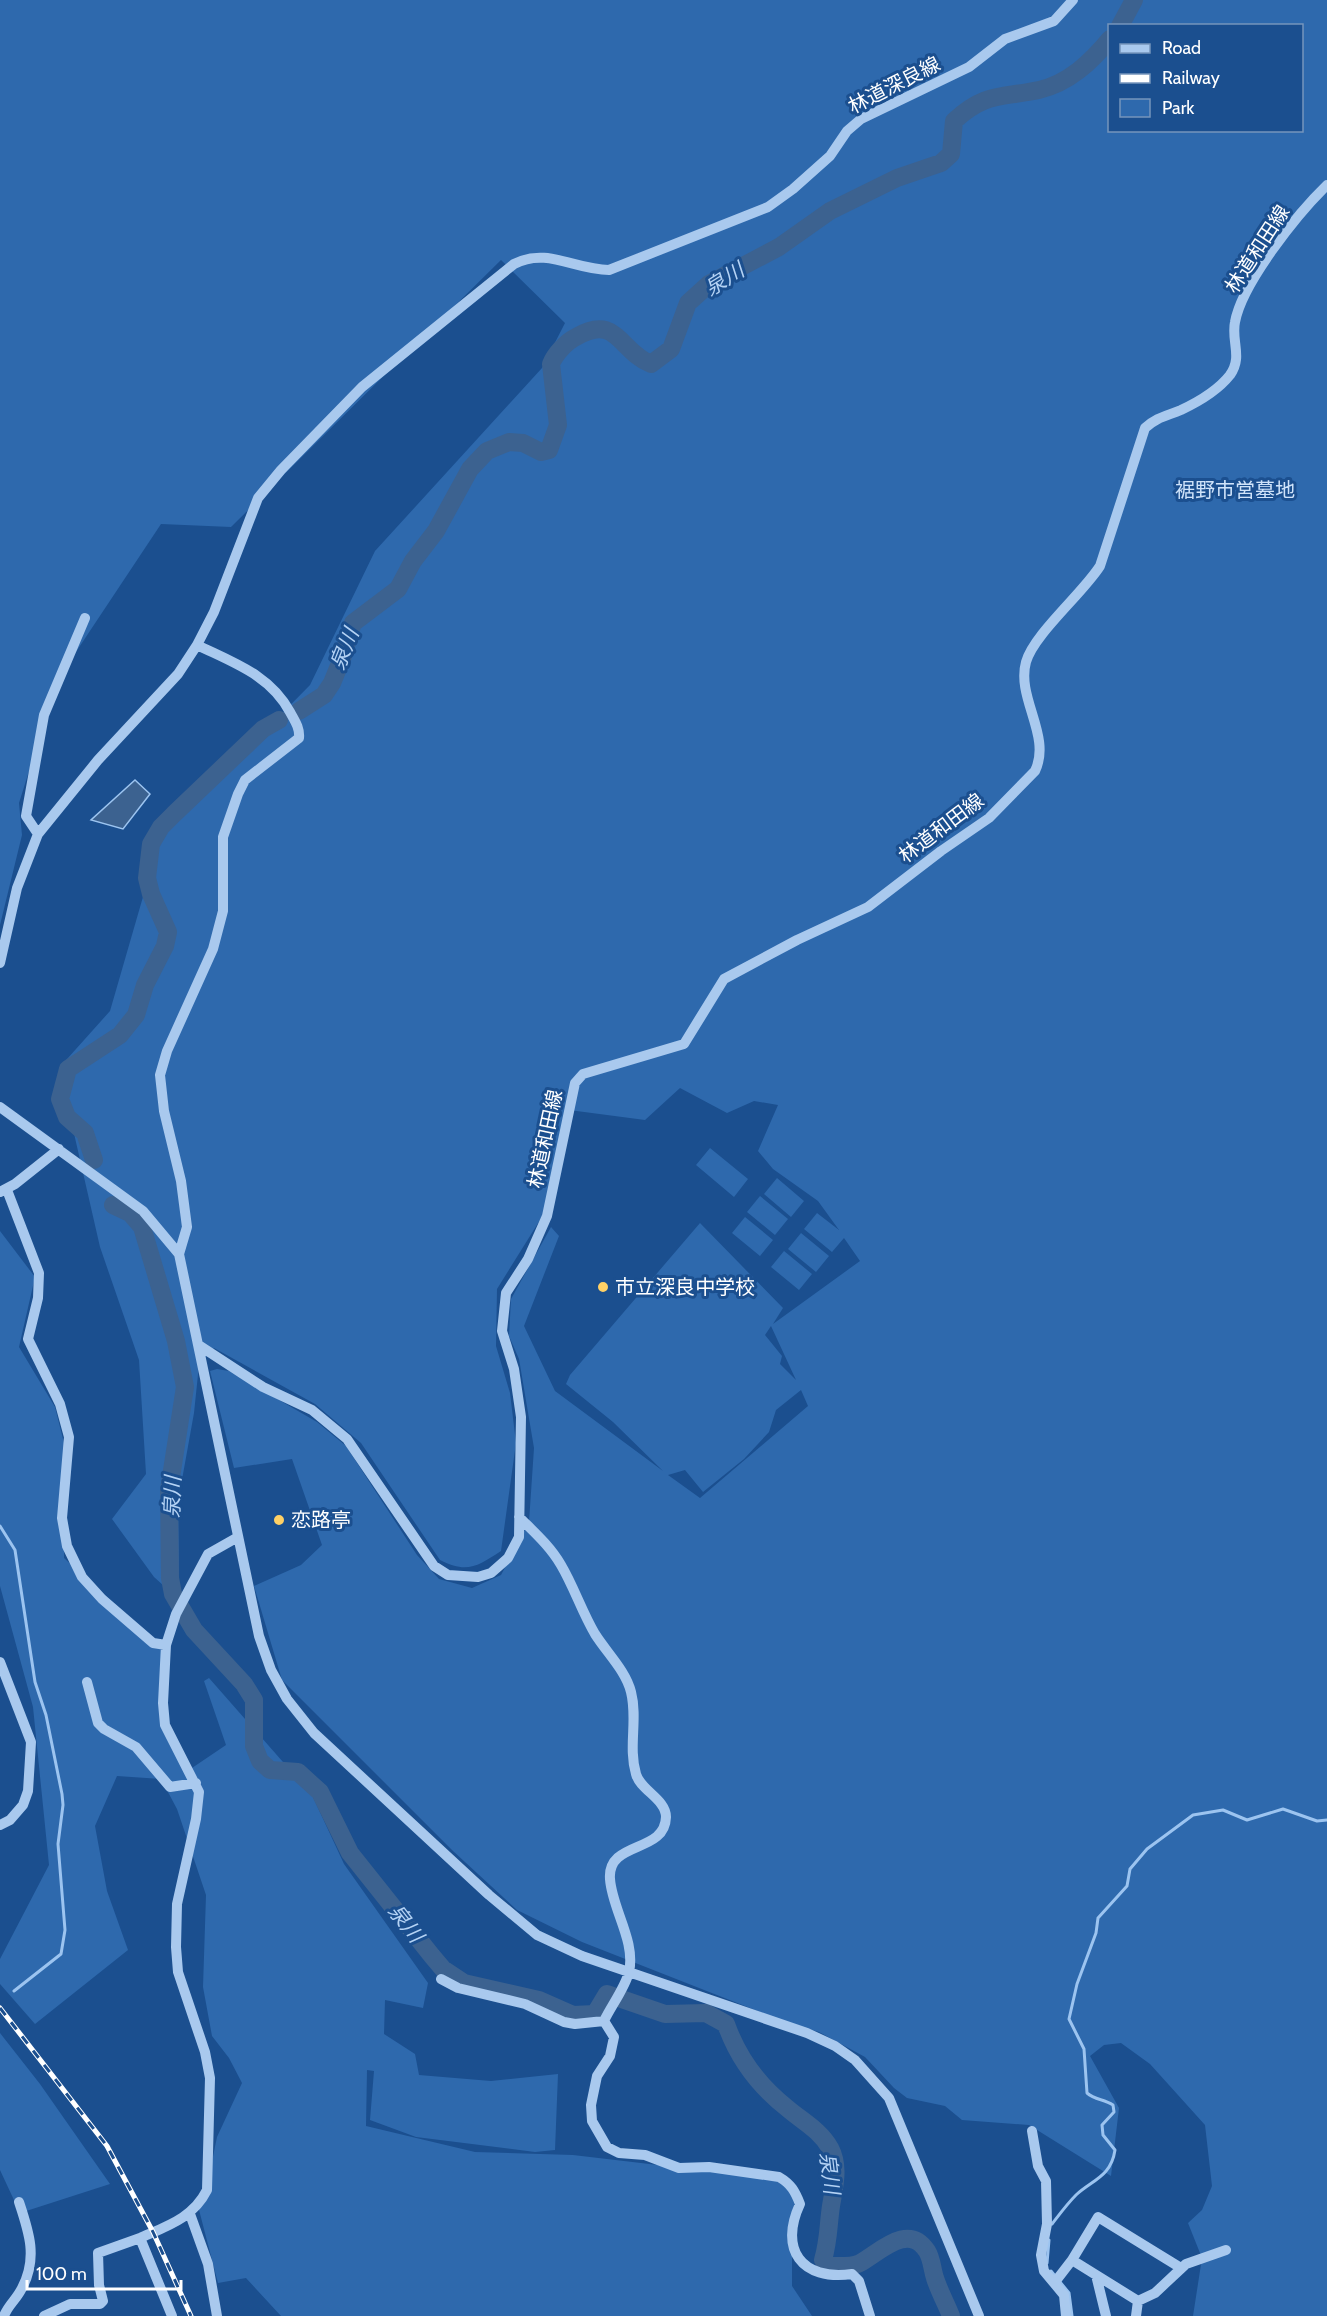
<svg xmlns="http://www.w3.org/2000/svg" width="1327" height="2316" viewBox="0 0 1327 2316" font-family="Cabin,'Noto Sans JP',sans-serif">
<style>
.green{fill:#2e69ad;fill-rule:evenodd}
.water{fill:#3c6290;stroke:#9cc4f0;stroke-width:1.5}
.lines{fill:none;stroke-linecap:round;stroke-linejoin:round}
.stream{stroke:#9cc4f0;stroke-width:3}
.river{stroke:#3c6290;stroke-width:18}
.minor{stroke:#a9c9ee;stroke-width:10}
.rail-casing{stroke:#fff;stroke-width:5}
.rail{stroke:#1b4f8f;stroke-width:3;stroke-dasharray:9;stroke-linecap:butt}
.poi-dot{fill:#ffd166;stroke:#1b4f8f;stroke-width:2}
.labels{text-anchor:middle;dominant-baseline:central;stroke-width:6;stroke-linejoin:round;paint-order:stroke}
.street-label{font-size:20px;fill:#fff;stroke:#1b4f8f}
.park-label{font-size:20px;fill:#cfe3fa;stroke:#1b4f8f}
.poi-label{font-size:20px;fill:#fff;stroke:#1b4f8f;text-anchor:start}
.water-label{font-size:21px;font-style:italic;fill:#b5d3f5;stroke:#1b4f8f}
</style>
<rect width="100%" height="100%" fill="#1b4f8f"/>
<path class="green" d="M0 0H1327V2316H1193L1202 2258 1188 2223 1202 2210 1212 2186 1205 2125 1150 2064 1121 2043 1104 2045 1090 2056 1119 2108 1111 2176 1029 2125 962 2120 945 2106 907 2098 894 2088 865 2057 819 2032 788 2023 582 1942 517 1910 453 1851 282 1680 254 1586 301 1565 322 1545 292 1459 234 1468 210 1371 217 1369 229 1371 317 1422 346 1446 417 1555 439 1579 472 1588 501 1575 529 1522 534 1448 519 1359 509 1336 511 1299 551 1227 559 1236 524 1326 555 1391 663 1471 613 1422 566 1384 570 1375 700 1223 783 1308 773 1324 860 1261 844 1238 832 1252 804 1229 817 1213 839 1230 818 1201 773 1169 758 1151 778 1105 754 1101 727 1113 680 1088 645 1120 569 1110 545 1212 497 1289 496 1346 510 1393 516 1443 501 1551C478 1566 467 1574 440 1560L361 1443 315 1404 214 1348 199 1365 194 1413 178 1502 179 1576 174 1595 154 1577 112 1519 146 1474 139 1360 100 1247 59 1068 110 1011 160 838 310 685 375 551 542 368 565 323 501 260 231 527 161 524 58 679 19 803 22 835 0 925ZM1110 26H1302V130H1110ZM771 1326 796 1380 780 1364 782 1356 765 1335ZM801 1390 808 1406 700 1498 668 1475 685 1470 703 1492 744 1459 769 1432 776 1410Z
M710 1148 748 1179 734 1197 696 1165Z
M777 1178 804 1201 791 1217 764 1194Z
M760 1196 788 1219 775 1235 747 1212Z
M745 1217 773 1240 760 1256 732 1233Z
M0 1231 35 1277 19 1347 55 1407 64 1443V1558L161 1646 165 1725 189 1770 226 1745 204 1681 209 1678 312 1795 344 1864 428 1983 423 2008 385 2000 384 2034 415 2054 419 2075 491 2081 558 2074 555 2150 535 2152 416 2137 370 2120 374 2071 367 2070 366 2126 475 2152 573 2155 785 2180 800 2204 792 2245V2286L812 2316H281L246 2278 218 2283 198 2206 209 2176 217 2137 242 2083 229 2058 212 2036 203 1987 206 1895 177 1809 161 1779 117 1776 95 1826 107 1891 128 1950 35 2024 0 1984V1959L49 1865 33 1707 0 1586Z
M801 1233 829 1256 816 1272 788 1249Z
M784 1251 812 1274 799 1290 771 1267Z
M0 2033 40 2084 110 2184 20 2213 0 2170Z"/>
<path class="water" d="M135 780 150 794 123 829 91 820Z"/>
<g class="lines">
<path class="stream" d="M0 1526 15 1550 35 1682 46 1715 62 1794 63 1805 58 1844 65 1930 61 1954 14 1991
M1052 2224C1059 2215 1067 2204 1076 2195 1092 2180 1111 2177 1115 2150L1103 2135 1102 2125 1114 2112 1113 2105C1104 2099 1095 2100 1087 2093L1084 2049 1069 2019 1077 1984 1096 1933 1098 1918 1127 1886 1130 1869 1147 1849 1193 1815 1223 1810 1247 1820 1283 1809 1317 1821 1327 1820
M1047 2263 1049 2240
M1051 2271 1069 2293 1072 2316"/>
<path class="river" d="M1120 26 1134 0
M299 711 324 695 332 683 343 656 353 623 398 589 413 561 436 531 470 469 487 451 509 442 523 443 541 452 549 450 558 425 551 364C555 354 566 342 576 337 617 313 619 351 651 364L671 349 688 303 709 284 779 247 830 211 897 178 941 163 951 154 954 121C985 92 1001 98 1039 90 1069 83 1091 62 1110 39
M94 1160 85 1133 67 1117 60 1099 68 1069 120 1035 136 1015 145 985 165 946 168 932 151 894 147 878 151 844 161 827 174 814 263 729 279 720
M113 1205 130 1213 142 1227 176 1341 185 1387 169 1490 170 1578 173 1594 194 1630 244 1684 254 1700V1746L260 1761 270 1770 298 1772 320 1792 350 1853 432 1956 443 1969 464 1983 539 2000 573 2015 595 2014 607 1994 665 2014 706 2013 726 2024C738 2058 759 2086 787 2108 802 2121 820 2130 830 2148 840 2167 834 2187 831 2206 828 2226 829 2239 823 2260L829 2266C838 2266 853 2267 860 2263 880 2252 908 2222 927 2251 932 2259 932 2269 935 2278 939 2291 946 2303 951 2316"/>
<path class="minor" d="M38 834 26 816 44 715 85 618
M0 963 17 888 38 834 98 760 178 674 197 645 214 612 258 498 281 470 362 387 514 264C547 247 575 270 609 270L768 207 793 189 830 156 847 131 861 119 969 67 1005 39 1054 21 1073 0
M0 1107 143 1211 179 1254 259 1636 271 1670 287 1699 314 1733 489 1895 537 1935 582 1956 807 2033 835 2046 855 2060 889 2098 979 2316
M7 1190 39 1273 38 1298 28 1339 60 1404 69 1437 62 1518 67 1546 82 1577 102 1599 153 1643 166 1645
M0 1192 15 1184 59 1149
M179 1254 187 1227 181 1181 164 1111 160 1075 167 1051 213 949 223 911V837L238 794 245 780 299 738C300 728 295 721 290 712 270 675 234 663 197 645
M200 1346 263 1387 312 1410 347 1439 434 1566 448 1575 478 1577 491 1573 508 1558 519 1537 521 1417 514 1369 502 1331 506 1293 528 1259 547 1216 575 1083 583 1074 684 1044 724 979 797 940 868 907 941 851 989 818 1035 771C1052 736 1016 698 1026 662 1034 634 1083 593 1100 566L1145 428C1157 417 1167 416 1181 410 1198 402 1219 389 1230 375 1243 357 1231 341 1235 322 1242 283 1298 213 1327 185
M519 1517C534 1532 550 1546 561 1565 574 1587 582 1612 595 1634 607 1653 626 1671 631 1692 638 1719 628 1747 636 1774 640 1790 666 1799 666 1817 665 1854 607 1840 610 1879 612 1909 636 1941 629 1972 625 1988 611 2006 604 2021
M0 1662 31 1742 28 1791 23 1805 10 1820 0 1825
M87 1682 98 1723 104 1729 136 1747 170 1787 196 1783
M441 1979 458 1988 525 2004 564 2022 575 2024 604 2021
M604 2021 614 2037 610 2056 597 2076 591 2105 592 2121 607 2147 619 2153 645 2155 679 2168 709 2167 779 2177C791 2184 795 2191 800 2204 779 2249 801 2281 852 2274L859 2281 870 2316
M1032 2131 1038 2166 1046 2181 1047 2224 1041 2255 1044 2271 1064 2295 1066 2316
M190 2214 208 2264 217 2316
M1072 2260 1098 2217 1181 2268
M1096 2275 1106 2316
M1055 2282 1072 2260 1138 2301
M4 2316C8 2305 17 2299 22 2288 38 2258 29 2232 19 2202
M44 2316 70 2304H100L103 2301 99 2285 98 2253 140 2238
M172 2316 140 2238C167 2226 193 2218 207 2190L210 2078 205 2052 178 1972 176 1947 177 1904 196 1819 199 1792 165 1725 163 1703 166 1645 176 1614 208 1554 238 1537
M1136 2316 1138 2301 1155 2293 1186 2264 1226 2250"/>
<defs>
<path id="rail" d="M0 2008 107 2146 153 2232 191 2316"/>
</defs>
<use href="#rail" class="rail-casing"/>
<use href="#rail" class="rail"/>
</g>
<g class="poi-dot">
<circle cx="603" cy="1287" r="6"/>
<circle cx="279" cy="1520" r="6"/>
</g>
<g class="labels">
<g class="street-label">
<text transform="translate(894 85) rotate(-27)">林道深良線</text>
<text transform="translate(1257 249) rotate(-57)">林道和田線</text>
<text transform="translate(941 828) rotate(-37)">林道和田線</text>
<text transform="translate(545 1139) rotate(-78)">林道和田線</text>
</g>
<g class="park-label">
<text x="1235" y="490">裾野市営墓地</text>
</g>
<g class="poi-label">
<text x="615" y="1287">市立深良中学校</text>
<text x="291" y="1520">恋路亭</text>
</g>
<g class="water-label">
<text transform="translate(724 279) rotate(-32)">泉川</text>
<text transform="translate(344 649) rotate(-68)">泉川</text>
<text transform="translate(172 1497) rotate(-88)">泉川</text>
<text transform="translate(406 1923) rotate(52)">泉川</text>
<text transform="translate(830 2173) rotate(83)">泉川</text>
</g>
</g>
<rect x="1108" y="24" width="195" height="108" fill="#1b4f8f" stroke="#7695bc" stroke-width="1.5"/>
<rect x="1120" y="44" width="30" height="9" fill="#a9c9ee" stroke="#7695bc" stroke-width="1.5"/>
<text x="1162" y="54" font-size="18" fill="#ffffff">Road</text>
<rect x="1120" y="74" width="30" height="9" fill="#ffffff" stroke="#7695bc" stroke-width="1.5"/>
<text x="1162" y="84" font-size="18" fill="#ffffff">Railway</text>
<rect x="1120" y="99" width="30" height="18" fill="#2e69ad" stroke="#7695bc" stroke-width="1.5"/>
<text x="1162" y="114" font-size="18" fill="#ffffff">Park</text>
<path d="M27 2280v9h154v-9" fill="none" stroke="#ffffff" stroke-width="3"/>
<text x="36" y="2280" font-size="18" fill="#ffffff" stroke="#1b4f8f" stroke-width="4.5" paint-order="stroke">100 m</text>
</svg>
